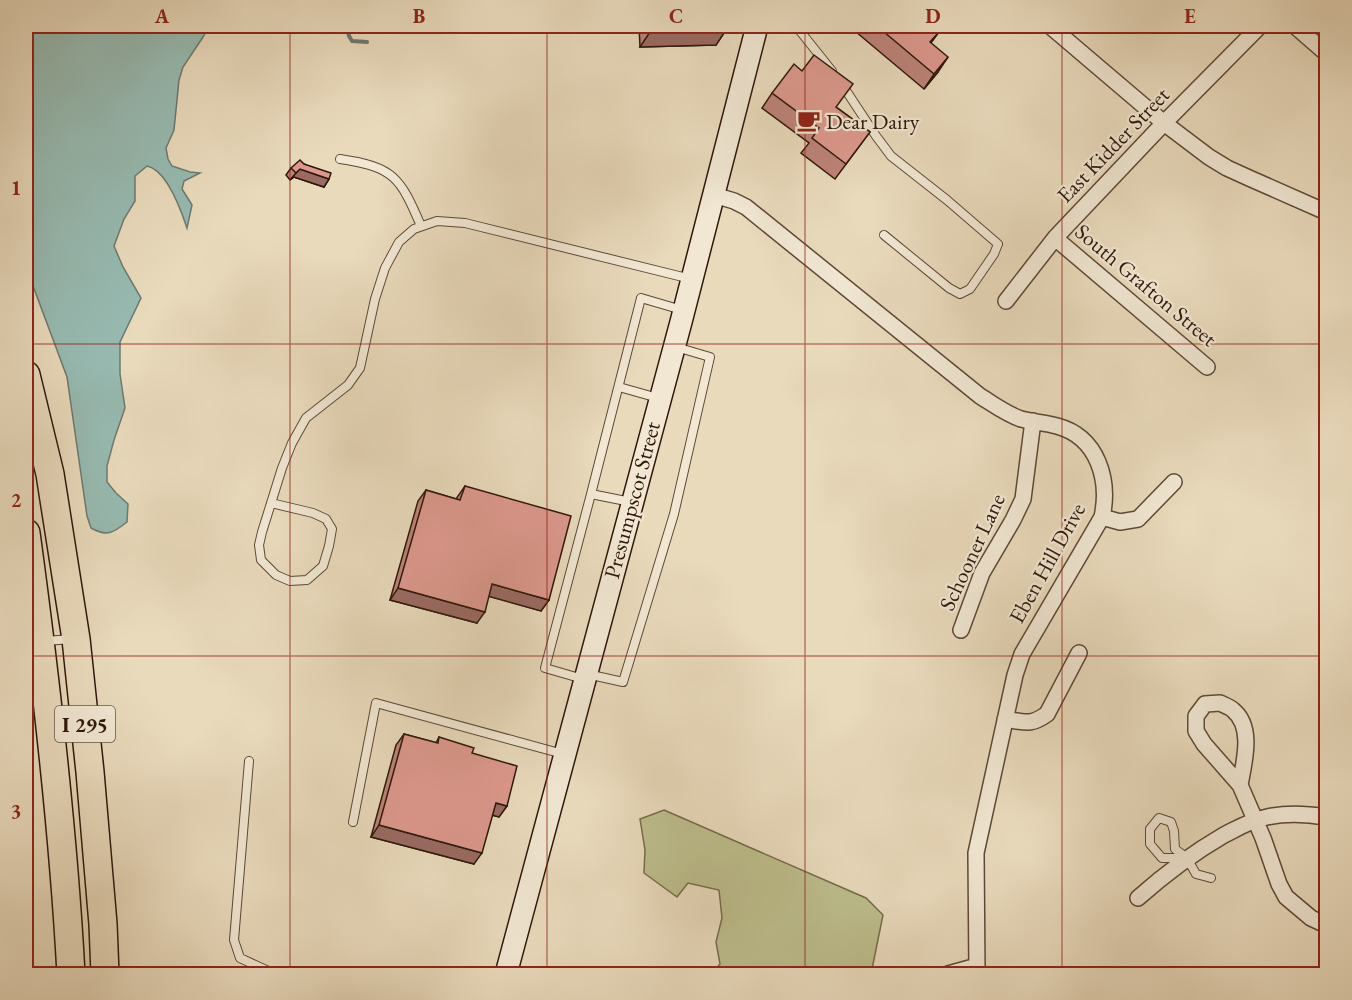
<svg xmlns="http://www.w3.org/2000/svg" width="1352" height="1000" viewBox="0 0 1352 1000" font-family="'EB Garamond',serif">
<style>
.green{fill:#bdbd8c;stroke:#766a4c;stroke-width:1.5}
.water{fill:#97bab1;stroke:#6d796f;stroke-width:1.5}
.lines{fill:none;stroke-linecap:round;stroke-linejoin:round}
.stream{stroke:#6d796f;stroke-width:4}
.lane-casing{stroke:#5e4837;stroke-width:10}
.street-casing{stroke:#5e4837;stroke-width:18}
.secondary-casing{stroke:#2f170b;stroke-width:24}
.highway-casing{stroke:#2f170b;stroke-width:30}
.lane{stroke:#f1e7d3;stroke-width:8}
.street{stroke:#f1e7d3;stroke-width:15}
.secondary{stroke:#f1e7d3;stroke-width:21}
.highway{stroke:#e9dabc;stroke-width:27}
.wall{fill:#bd8379;stroke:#2f170b;stroke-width:1.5}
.shaded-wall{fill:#9a6a63;stroke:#2f170b;stroke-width:1.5}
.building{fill:#dc988d;stroke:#2f170b;stroke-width:1.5}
.grid{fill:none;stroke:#8f2418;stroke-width:1.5;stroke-opacity:0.55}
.labels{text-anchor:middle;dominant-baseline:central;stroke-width:4.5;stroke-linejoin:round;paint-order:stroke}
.shield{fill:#f1e7d3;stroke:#695547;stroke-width:1.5}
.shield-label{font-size:21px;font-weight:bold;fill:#2f170b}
.poi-label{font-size:22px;fill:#2f170b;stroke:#f1e7d3;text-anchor:start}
.street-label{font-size:22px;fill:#2f170b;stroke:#f1e7d3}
.neatline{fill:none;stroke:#8f2418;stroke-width:2}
.grid-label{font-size:20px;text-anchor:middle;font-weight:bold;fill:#8f2418}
</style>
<rect width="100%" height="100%" fill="#e9dabc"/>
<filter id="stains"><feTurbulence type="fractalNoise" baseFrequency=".00333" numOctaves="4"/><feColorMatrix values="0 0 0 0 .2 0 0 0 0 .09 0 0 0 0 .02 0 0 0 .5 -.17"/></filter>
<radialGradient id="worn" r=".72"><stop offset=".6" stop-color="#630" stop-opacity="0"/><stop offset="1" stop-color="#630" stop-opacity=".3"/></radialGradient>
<path class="green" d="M664 810 866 898 883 915 871 974H711L720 964 716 942 722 918 719 890 688 883 677 897 644 873 645 850 640 819Z"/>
<path class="water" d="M26 26H209L203 37 183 67 179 80 174 130 166 148 168 159 172 166 190 172 200 173 184 181 182 189 192 205 187 228C181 210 167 170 147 166L135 176V201L124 219 114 246 123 267 141 298 120 342V374L125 408 114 440 107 466V482L116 493 128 504 127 522C113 533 107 537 91 528L87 516 67 377 26 267Z"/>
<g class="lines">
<path class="stream" d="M347 26 349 36 352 41 367 42"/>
<defs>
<path id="lane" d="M796 26 832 71
M841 83 876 136 891 156 947 200 998 244 994 254 970 289 960 294 949 288 884 235
M340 159C394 167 400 177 421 226
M619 387 658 398
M631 502 591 494 641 298 682 310
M271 503 313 513 326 519 332 529 329 546 323 566 307 580 290 581 276 575 261 560 259 545 262 532 282 468 292 443 306 418 348 385 360 368 375 299 385 268 399 242 414 229 437 221 465 223 691 279
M45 641 72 639
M587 674 623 682 674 514 710 357 676 347
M583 679 545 668 591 494
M249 761 234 940 240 958 275 974
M1159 818 1171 822 1174 831 1175 849 1187 858H1162L1150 844V829Z
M353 822 376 703 563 754
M1187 858 1196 874 1211 878"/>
<path id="street" d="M1050 26 1164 123 1209 157 1227 168 1249 178 1326 212
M1295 26 1326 53
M714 195 734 201 746 207 980 396C993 404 1006 414 1021 419 1033 422 1046 423 1057 426 1098 437 1110 480 1102 517L1022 654 1015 675 976 853 977 974
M1055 238 1207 367
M1006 301 1055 238 1164 123 1260 26
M1102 517 1120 522 1138 519 1174 482
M961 630 982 573 1013 520 1023 499 1033 421
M1220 703C1224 705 1230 707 1233 710 1254 727 1244 762 1240 785L1204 744 1196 731V716L1205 704Z
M1005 719C1025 722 1030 726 1047 714L1079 653
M1240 785 1263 838 1279 884 1286 897 1311 918 1326 925
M1138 898C1165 874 1193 853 1224 835 1238 828 1251 820 1267 817 1286 813 1307 814 1326 817
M948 974 977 966"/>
<path id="secondary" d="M506 974 681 322 757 26"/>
<path id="highway" d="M26 375 50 474 76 639 90 772 103 924 105 974
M26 533C46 680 63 826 71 974"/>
</defs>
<use href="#lane" class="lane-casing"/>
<use href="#street" class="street-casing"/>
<use href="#secondary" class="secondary-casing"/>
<use href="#highway" class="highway-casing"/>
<use href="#lane" class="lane"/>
<use href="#street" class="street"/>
<use href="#secondary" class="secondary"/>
<use href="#highway" class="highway"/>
</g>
<path class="wall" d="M639 26H726V30L716 45 640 47Z
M849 26H931L939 32 931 43 938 72 924 89Z
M772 93 836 107 870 132 835 179 801 153 809 143 762 108Z
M304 164 329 179 324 187 294 177 290 180 286 175 291 168Z
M465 486 549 600 541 611 489 596 477 623 390 600 418 501 426 490 456 499Z
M404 734 436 743 439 737 472 753 507 806 499 817 492 815 474 864 371 837 396 745Z"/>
<path class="shaded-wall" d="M726 30 716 45 640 47 650 32Z
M948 57 938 72 924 89 934 74Z
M300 169 329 179 324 187 294 177 290 180 296 173Z
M492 584 549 600 541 611 484 595Z
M398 588 485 612 477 623 390 600Z
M496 803 507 806 499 817 488 814Z
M379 825 482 853 474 864 371 837Z"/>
<path class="building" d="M650 26H726V30L650 32Z
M877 26H931L939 32 930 42 948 57 934 74Z
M814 55 853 84 836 107 870 132 846 164 812 138 819 128 772 93 794 64 802 71Z
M300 160 304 164 331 173 329 179 300 169 296 173 291 168Z
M465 486 571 516 549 600 492 584 485 612 398 588 426 490 460 500Z
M404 734 438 743 439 737 474 748 472 753 517 766 507 806 496 803 482 853 379 825Z"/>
<path class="grid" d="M290 26V974M547 26V974M805 26V974M1062 26V974M26 344H1326M26 656H1326"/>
<defs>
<symbol id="cafe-bare" viewBox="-9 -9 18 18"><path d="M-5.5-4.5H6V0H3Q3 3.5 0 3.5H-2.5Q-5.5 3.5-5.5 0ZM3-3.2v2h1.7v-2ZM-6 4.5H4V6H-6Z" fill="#8f2418" stroke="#f1e7d3" stroke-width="2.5" paint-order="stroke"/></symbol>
</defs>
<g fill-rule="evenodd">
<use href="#cafe-bare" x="792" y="104" width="33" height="33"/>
</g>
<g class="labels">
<rect class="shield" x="55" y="706" width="60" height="36" rx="4.5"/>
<g class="shield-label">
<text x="85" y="724">I 295</text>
</g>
<g class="poi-label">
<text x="826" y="121">Dear Dairy</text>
</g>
<g class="street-label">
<text transform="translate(1113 145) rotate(-46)">East Kidder Street</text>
<text transform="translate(1146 285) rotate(40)">South Grafton Street</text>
<text transform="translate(632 500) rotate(-75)">Presumpscot Street</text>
<text transform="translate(972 552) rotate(-65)">Schooner Lane</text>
<text transform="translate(1047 563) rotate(-61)">Eben Hill Drive</text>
</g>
</g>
<rect width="1352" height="1000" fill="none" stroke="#e9dabc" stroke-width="66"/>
<rect x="33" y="33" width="1286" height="934" class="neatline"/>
<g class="grid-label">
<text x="162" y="23">A</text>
<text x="419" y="23">B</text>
<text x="676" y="23">C</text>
<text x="933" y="23">D</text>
<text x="1190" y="23">E</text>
<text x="16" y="195">1</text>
<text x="16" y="507">2</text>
<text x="16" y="818">3</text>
</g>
<rect width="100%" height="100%" filter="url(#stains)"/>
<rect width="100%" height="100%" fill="url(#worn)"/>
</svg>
